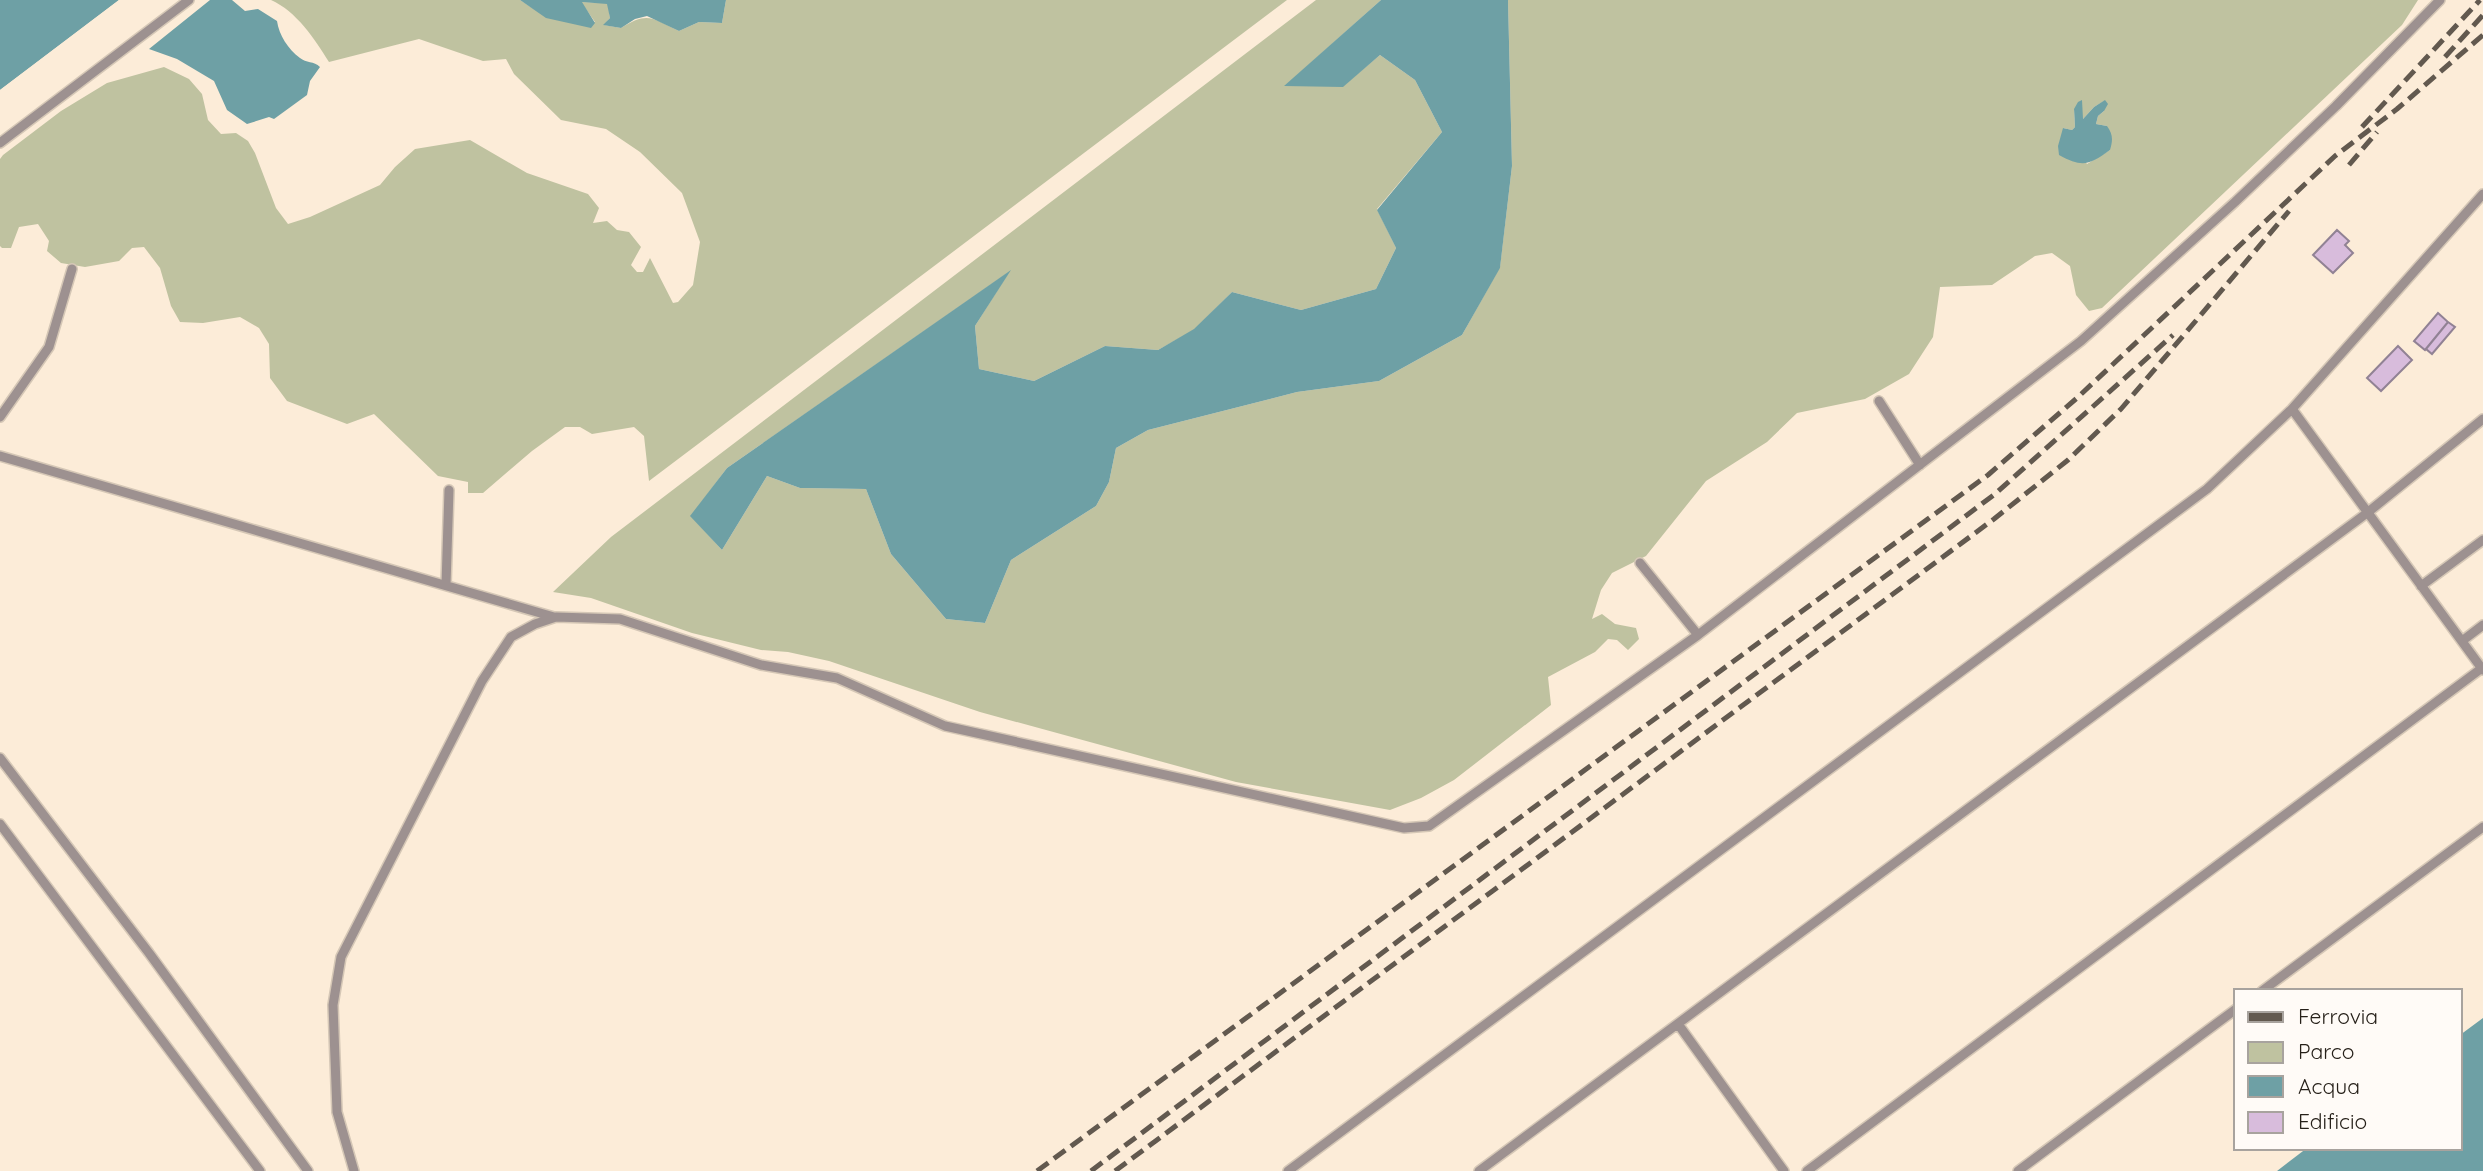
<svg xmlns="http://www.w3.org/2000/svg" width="2483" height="1171" viewBox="0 0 2483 1171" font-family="Quicksand,sans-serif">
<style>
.green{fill:#bfc2a0;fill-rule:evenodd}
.water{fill:#6ea0a5}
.pier{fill:#fcecd8}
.building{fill:#d8bcdc;stroke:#918294;stroke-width:2}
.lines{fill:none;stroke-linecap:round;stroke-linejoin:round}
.lane-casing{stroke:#d5c7b6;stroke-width:12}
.lane{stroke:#9d9190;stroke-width:9}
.rail{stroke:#62594f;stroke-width:5;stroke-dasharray:14 7;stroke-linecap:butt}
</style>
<rect width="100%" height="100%" fill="#fcecd8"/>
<path class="green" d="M271 0H520C550 20 559 22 595 22L581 2 608 3 610 18 604 25 621 28C648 11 652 18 679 31L699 22 722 23 726 0H1287L649 481 644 436 634 427 592 434 580 427H565L532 451 483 493H468V482L438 476 374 414 347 424 287 401 270 378 269 344 259 328 240 317 203 323 180 322 171 306 160 268 144 247 132 248 119 261 85 267 61 263 47 251 49 241 38 224 19 227 11 248H2L0 246V159L3 155 61 111 107 83 164 67 189 79 202 94 208 120 221 134 236 133 248 141 255 153 276 208 288 224 310 217 380 185 395 167 415 149 470 140 527 173 588 194 599 208 593 223 607 221 617 230 629 232 641 247 631 265 637 272H643L650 258 673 303 678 302 693 285 700 242 682 193 640 152 606 129 561 120 514 74 506 59 483 61 419 39 329 62C315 39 296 11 271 0Z
M1316 0H1381L1285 86H1343L1380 55 1415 80 1442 132 1377 209 1396 248 1376 289 1301 310 1232 292 1194 330 1158 350 1105 346 1034 381 979 369 975 326 1009 272 727 468 691 516 722 550 767 476 800 488 866 489 891 554 946 619 985 623 1011 560 1096 506 1109 482 1116 448 1148 430 1297 392 1379 381 1462 335 1500 267 1512 166 1508 0H2418L2402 25 2102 308 2089 311 2076 295 2070 266 2052 253 2035 256 1992 285 1940 287 1933 337 1909 374 1865 399 1797 413 1767 442 1706 481 1646 556 1612 573 1601 590 1592 619 1602 614 1615 624 1636 628 1639 639 1628 650 1617 640 1608 639 1595 652 1548 677 1551 705 1454 780 1421 798 1390 810 1236 782 980 712 829 661 788 652 761 650 692 633 591 598 553 592 611 537ZM2104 101V111L2098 116 2096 124 2107 126 2110 150 2087 164 2063 128 2072 130 2075 127 2074 109 2083 119 2094 107Z"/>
<path class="water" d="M0 0H119L0 90Z
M210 0H232L245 11 258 9 277 21C279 35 288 49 300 58 306 63 314 61 320 67L310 81 307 95 274 119 269 117 247 124 227 110 214 81 177 59 149 49Z
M520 0H726L722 23 699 22 679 31 647 16 635 19 621 28 603 25 610 18 607 4 582 2 595 23 591 28 546 18Z
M1381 0H1508L1512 166 1500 268 1462 335 1379 381 1297 392 1148 430 1116 448 1109 482 1096 506 1011 560 985 623 946 619 891 554 866 489 800 488 767 476 722 550 690 516 727 468 1011 270 975 326 979 369 1034 381 1105 346 1158 350 1194 329 1232 292 1301 310 1376 289 1396 248 1377 210 1442 132 1415 80 1380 55 1343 87 1284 86Z
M2082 100 2083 119 2094 107 2105 100 2108 104 2104 111 2098 116 2096 124 2107 126C2113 134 2113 140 2110 150 2089 165 2083 168 2059 155L2058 146 2063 128 2072 130 2075 127 2074 109 2078 102Z
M2483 1018V1171H2277L2307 1148H2460V1035Z"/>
<path class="pier" d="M119 0H122L121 3 0 93V90Z"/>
<path class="building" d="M2337 230 2349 241 2345 245 2353 253 2333 273 2313 255Z
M2438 313 2448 322 2425 350 2414 341Z
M2448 322 2455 327 2432 354 2426 349Z
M2398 346 2412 360 2381 391 2367 378Z"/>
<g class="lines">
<defs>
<path id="lane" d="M0 143 189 0
M1879 401 1920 465
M2292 409 2483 670
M0 417 49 347 72 269
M0 456 554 617
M1640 563 1698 635
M446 585 449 490
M2421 586 2483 540
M2462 641 2483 625
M0 758 149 953 308 1171
M0 824 260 1171
M2262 991 2483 827
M1678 1024 1784 1171
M354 1171 337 1112 333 1005 341 957 482 681 511 637 535 624 556 617 620 619 761 665 837 678 945 726 1404 828 1429 826 1698 635 2081 341 2235 202 2336 106 2440 0
M1288 1171 2207 489 2292 409 2483 194
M1479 1171 2367 513 2483 419
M1807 1171 2482 668
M2018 1171 2236 1009"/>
</defs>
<use href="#lane" class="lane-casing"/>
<use href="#lane" class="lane"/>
<path class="rail" d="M2445 57 2483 15
M2362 127 2480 0
M2349 165 2377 132
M1037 1171 1988 475 2077 398 2335 156 2397 109 2483 35
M1091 1171 1995 494 2173 335
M1115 1171 1994 519 2068 460 2121 409 2289 211"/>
</g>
<rect x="2234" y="989" width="228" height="161" fill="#fffbf7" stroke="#a8a39e" stroke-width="2"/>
<rect x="2248" y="1012" width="35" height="10" fill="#62594f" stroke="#a8a39e" stroke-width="2"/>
<text x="2298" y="1024" font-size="21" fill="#262019">Ferrovia</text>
<rect x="2248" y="1042" width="35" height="21" fill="#bfc2a0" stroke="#a8a39e" stroke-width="2"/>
<text x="2298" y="1059" font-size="21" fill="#262019">Parco</text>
<rect x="2248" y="1076" width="35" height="21" fill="#6ea0a5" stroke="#a8a39e" stroke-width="2"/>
<text x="2298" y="1094" font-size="21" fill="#262019">Acqua</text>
<rect x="2248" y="1112" width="35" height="21" fill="#d8bcdc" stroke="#a8a39e" stroke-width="2"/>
<text x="2298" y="1129" font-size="21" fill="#262019">Edificio</text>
</svg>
